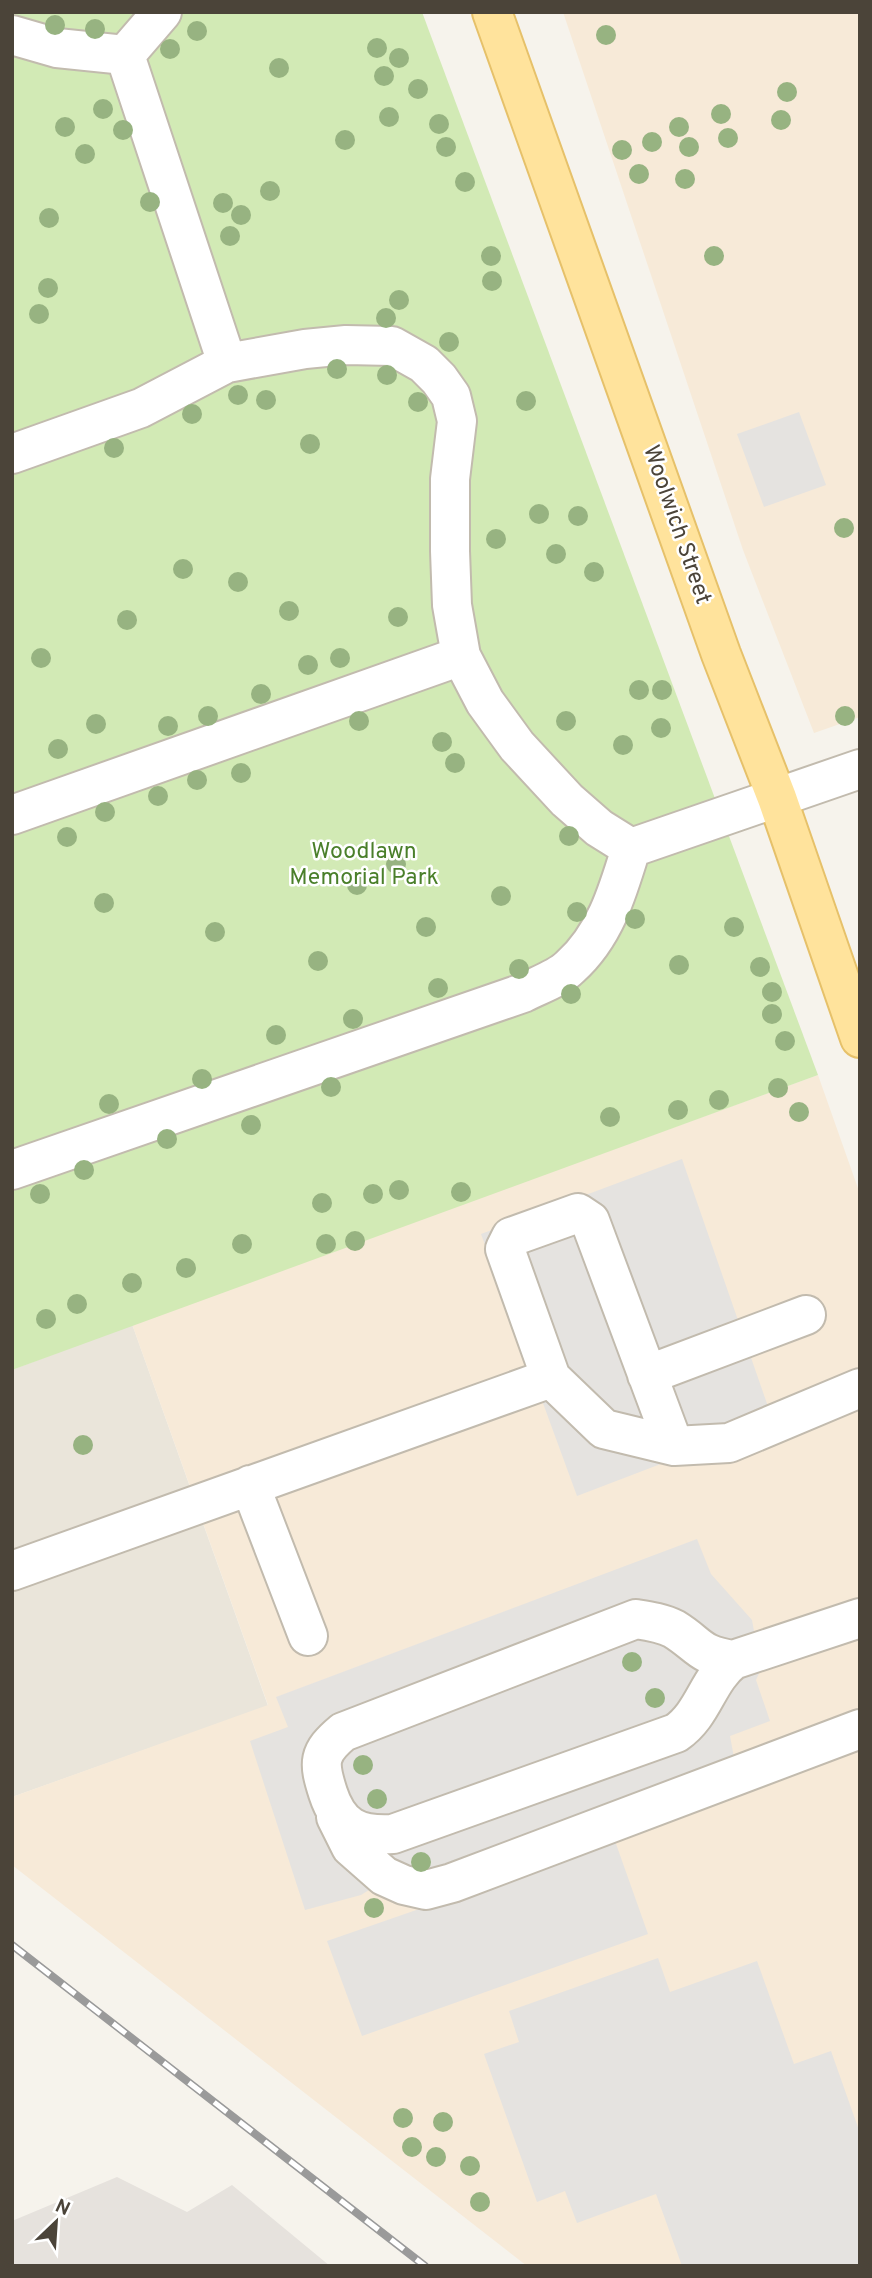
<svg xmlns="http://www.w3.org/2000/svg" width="872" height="2278" viewBox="0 0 872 2278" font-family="Overpass,sans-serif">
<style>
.residential{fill:#eae5da}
.commercial{fill:#f7ead8}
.industrial{fill:#e6e2dd}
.green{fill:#d2eab5}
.parking{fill:#e5e3e0}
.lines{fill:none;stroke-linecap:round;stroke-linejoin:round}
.minor-casing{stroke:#c2bbae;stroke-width:42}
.major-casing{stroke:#e6c16a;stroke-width:42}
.minor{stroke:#fff;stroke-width:38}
.major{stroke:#ffe39c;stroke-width:38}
.rail-casing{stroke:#9a9a9a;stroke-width:8}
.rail{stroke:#fff;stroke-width:5;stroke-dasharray:16;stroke-linecap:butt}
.tree{fill:#97b381}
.labels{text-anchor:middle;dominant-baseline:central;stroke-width:5;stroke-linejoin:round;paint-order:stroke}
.street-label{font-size:23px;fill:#4b4439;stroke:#fff}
.park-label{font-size:23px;fill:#4a7f2a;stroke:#fff}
</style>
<rect width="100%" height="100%" fill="#f6f3ec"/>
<path class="residential" d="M132 1324 268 1706 12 1797V1370Z"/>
<path class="commercial" d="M563 12H860V717L814 733 743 550Z
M818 1075 860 1194V2266H527L12 1865V1797L268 1705 132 1324Z"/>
<path class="industrial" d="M117 2177 187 2212 232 2185 330 2266H12V2221Z"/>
<path class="green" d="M12 12H422L818 1075 12 1370Z"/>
<path class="parking" d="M799 412 826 485 764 507 737 434Z
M682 1159 773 1421 577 1496 481 1234Z
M697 1539 711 1574 752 1620 761 1669 756 1680 770 1721 730 1736 735 1763 435 1873 375 1893 369 1890 361 1895 305 1910 250 1741 288 1727 276 1697Z
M615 1841 648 1934 362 2036 327 1941Z
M658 1958 670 1992 757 1961 794 2064 831 2051 860 2133V2266H682L656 2194 577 2223 565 2191 537 2202 484 2054 519 2042 509 2011Z"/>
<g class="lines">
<defs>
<path id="minor" d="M12 35 57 48 125 55
M125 55 227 363 305 349 346 345 392 346 424 364 439 379 451 396 457 421 450 479V551L452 605 461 656 485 702 517 746 567 800 599 828 631 848
M125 55 162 12
M12 454 141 408 227 363
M12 815 461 656
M631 848 860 769
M12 1170 523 993C538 985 558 979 570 967 605 936 618 891 631 848
M647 1375 806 1315
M674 1446 590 1221 578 1213 511 1237 505 1249 551 1378 604 1429 674 1446 729 1443 860 1388
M250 1485 308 1636
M12 1571 551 1378
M733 1660C698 1655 700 1645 674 1629 663 1623 649 1621 636 1619L343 1732C318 1753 318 1762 328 1793 339 1827 358 1836 393 1834L676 1733C704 1714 707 1680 733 1660L860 1618
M336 1817 351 1847 384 1876 404 1885 426 1890 452 1883 860 1729"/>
<path id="major" d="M492 12 721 654 777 798 860 1038"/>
</defs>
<use href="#minor" class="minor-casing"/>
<use href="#major" class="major-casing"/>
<use href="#minor" class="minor"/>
<use href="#major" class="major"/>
<defs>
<path id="rail" d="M12 1945 425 2266"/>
</defs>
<use href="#rail" class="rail-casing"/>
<use href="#rail" class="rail"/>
</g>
<g class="tree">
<circle cx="55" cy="25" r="10"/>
<circle cx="95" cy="29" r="10"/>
<circle cx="197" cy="31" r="10"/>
<circle cx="606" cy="35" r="10"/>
<circle cx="377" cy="48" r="10"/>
<circle cx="170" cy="49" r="10"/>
<circle cx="399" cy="58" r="10"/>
<circle cx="279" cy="68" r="10"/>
<circle cx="384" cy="76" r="10"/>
<circle cx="418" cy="89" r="10"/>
<circle cx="787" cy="92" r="10"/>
<circle cx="103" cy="109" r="10"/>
<circle cx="721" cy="114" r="10"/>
<circle cx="389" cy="117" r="10"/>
<circle cx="781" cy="120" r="10"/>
<circle cx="439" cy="124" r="10"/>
<circle cx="65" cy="127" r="10"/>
<circle cx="679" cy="127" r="10"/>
<circle cx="123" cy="130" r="10"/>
<circle cx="728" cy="138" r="10"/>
<circle cx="345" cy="140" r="10"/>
<circle cx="652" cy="142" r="10"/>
<circle cx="446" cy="147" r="10"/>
<circle cx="689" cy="147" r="10"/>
<circle cx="622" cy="150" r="10"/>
<circle cx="85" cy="154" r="10"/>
<circle cx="639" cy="174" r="10"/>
<circle cx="685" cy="179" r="10"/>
<circle cx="465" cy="182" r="10"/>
<circle cx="270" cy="191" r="10"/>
<circle cx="150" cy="202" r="10"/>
<circle cx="223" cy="203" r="10"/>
<circle cx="241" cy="215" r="10"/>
<circle cx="49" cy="218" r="10"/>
<circle cx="230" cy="236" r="10"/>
<circle cx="491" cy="256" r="10"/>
<circle cx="714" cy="256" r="10"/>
<circle cx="492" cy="281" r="10"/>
<circle cx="48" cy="288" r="10"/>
<circle cx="399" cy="300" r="10"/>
<circle cx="39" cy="314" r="10"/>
<circle cx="386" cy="318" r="10"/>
<circle cx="449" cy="342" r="10"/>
<circle cx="337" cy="369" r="10"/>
<circle cx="387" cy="375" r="10"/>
<circle cx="238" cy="395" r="10"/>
<circle cx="266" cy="400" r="10"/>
<circle cx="526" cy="401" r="10"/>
<circle cx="418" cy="402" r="10"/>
<circle cx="192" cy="414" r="10"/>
<circle cx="310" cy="444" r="10"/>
<circle cx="114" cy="448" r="10"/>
<circle cx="539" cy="514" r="10"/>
<circle cx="578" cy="516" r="10"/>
<circle cx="844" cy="528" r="10"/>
<circle cx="496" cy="539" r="10"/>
<circle cx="556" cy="554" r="10"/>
<circle cx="183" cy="569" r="10"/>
<circle cx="594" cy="572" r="10"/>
<circle cx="238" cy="582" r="10"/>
<circle cx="289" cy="611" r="10"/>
<circle cx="398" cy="617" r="10"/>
<circle cx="127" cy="620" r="10"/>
<circle cx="41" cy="658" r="10"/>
<circle cx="340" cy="658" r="10"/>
<circle cx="308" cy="665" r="10"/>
<circle cx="639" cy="690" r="10"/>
<circle cx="662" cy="690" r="10"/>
<circle cx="261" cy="694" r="10"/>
<circle cx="208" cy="716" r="10"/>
<circle cx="845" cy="716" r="10"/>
<circle cx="359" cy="721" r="10"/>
<circle cx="566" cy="721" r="10"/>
<circle cx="96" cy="724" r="10"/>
<circle cx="168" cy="726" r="10"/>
<circle cx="661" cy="728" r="10"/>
<circle cx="442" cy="742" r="10"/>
<circle cx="623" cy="745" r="10"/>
<circle cx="58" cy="749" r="10"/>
<circle cx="455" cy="763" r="10"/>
<circle cx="241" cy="773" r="10"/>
<circle cx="197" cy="780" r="10"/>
<circle cx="158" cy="796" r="10"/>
<circle cx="105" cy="812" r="10"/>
<circle cx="569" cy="836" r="10"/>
<circle cx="67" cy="837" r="10"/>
<circle cx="396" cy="864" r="10"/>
<circle cx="357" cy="885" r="10"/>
<circle cx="501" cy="896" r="10"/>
<circle cx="104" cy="903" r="10"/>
<circle cx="577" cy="912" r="10"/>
<circle cx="635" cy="919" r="10"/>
<circle cx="426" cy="927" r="10"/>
<circle cx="734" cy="927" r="10"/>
<circle cx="215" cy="932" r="10"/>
<circle cx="318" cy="961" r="10"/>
<circle cx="679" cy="965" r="10"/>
<circle cx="760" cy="967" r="10"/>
<circle cx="519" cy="969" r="10"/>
<circle cx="438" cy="988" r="10"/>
<circle cx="772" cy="992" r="10"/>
<circle cx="571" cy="994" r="10"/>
<circle cx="772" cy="1014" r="10"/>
<circle cx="353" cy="1019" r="10"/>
<circle cx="276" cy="1035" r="10"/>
<circle cx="785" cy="1041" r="10"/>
<circle cx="202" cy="1079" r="10"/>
<circle cx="331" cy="1087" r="10"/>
<circle cx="778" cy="1088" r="10"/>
<circle cx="719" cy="1100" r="10"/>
<circle cx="109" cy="1104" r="10"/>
<circle cx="678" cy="1110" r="10"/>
<circle cx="799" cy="1112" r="10"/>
<circle cx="610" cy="1117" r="10"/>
<circle cx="251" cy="1125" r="10"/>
<circle cx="167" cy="1139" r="10"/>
<circle cx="84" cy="1170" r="10"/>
<circle cx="399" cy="1190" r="10"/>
<circle cx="461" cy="1192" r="10"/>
<circle cx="40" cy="1194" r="10"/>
<circle cx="373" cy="1194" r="10"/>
<circle cx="322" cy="1203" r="10"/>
<circle cx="355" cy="1241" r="10"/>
<circle cx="242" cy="1244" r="10"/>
<circle cx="326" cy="1244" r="10"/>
<circle cx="186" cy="1268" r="10"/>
<circle cx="132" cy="1283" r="10"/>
<circle cx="77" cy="1304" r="10"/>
<circle cx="46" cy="1319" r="10"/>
<circle cx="83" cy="1445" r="10"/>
<circle cx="632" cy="1662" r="10"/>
<circle cx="655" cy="1698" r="10"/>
<circle cx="363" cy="1765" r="10"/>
<circle cx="377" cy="1799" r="10"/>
<circle cx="421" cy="1862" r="10"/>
<circle cx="374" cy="1908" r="10"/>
<circle cx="403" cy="2118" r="10"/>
<circle cx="443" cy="2122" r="10"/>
<circle cx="412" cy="2147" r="10"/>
<circle cx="436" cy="2157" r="10"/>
<circle cx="470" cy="2166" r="10"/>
<circle cx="480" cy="2202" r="10"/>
</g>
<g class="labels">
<g class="street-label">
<text transform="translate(676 525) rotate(71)">Woolwich Street</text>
</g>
<g class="park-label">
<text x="364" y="852">Woodlawn<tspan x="364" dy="26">Memorial Park</tspan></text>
</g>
</g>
<rect width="872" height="2278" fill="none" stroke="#4b4439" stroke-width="28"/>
<g transform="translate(56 2222) rotate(25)" stroke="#ffffff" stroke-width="5" paint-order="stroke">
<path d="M0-5L12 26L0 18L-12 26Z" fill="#4b4439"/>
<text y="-10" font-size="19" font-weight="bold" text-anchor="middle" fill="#4b4439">N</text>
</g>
</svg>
